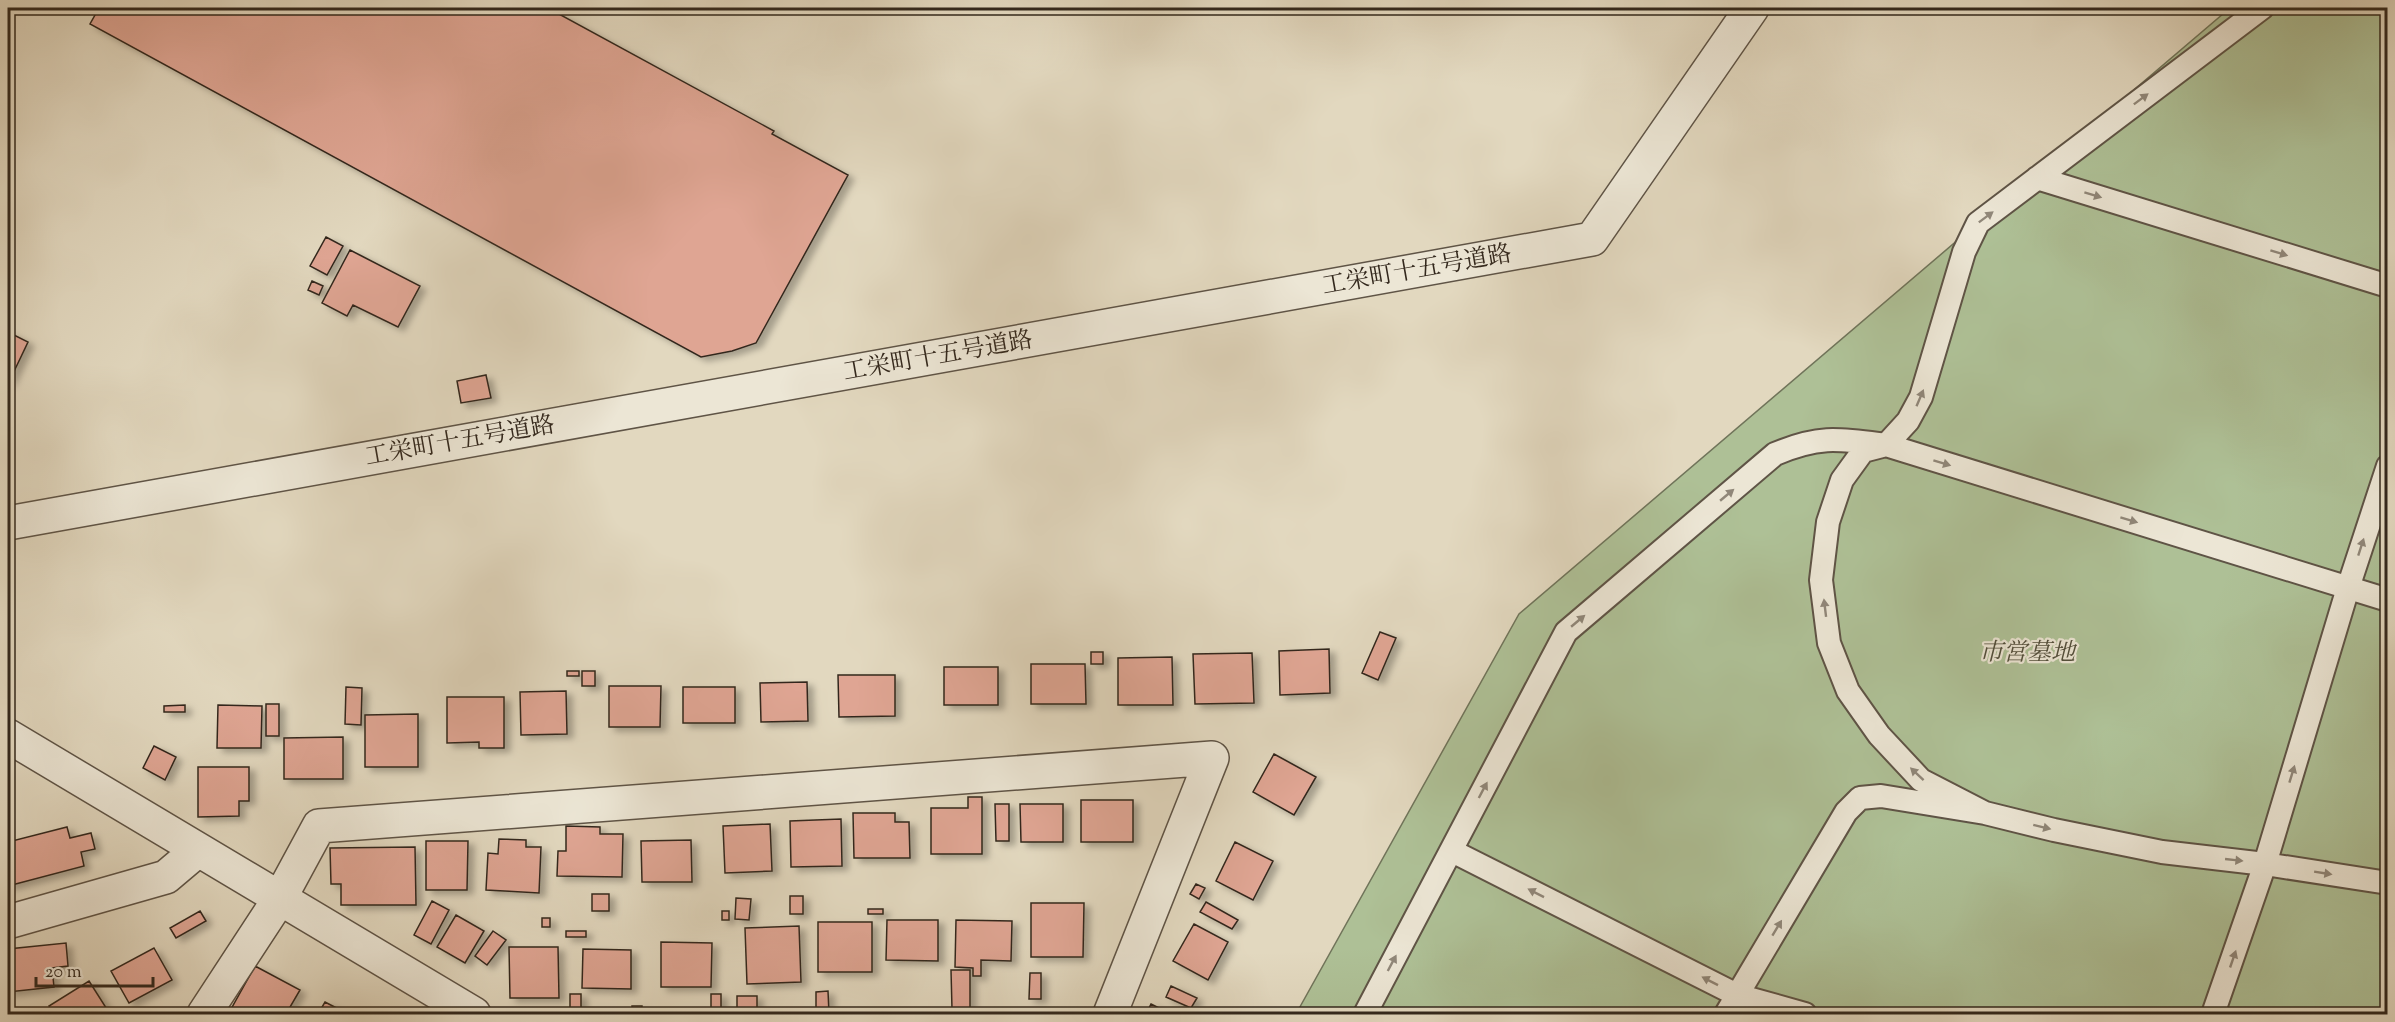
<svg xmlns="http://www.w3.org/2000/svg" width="2395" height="1022" viewBox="0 0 2395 1022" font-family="'Sorts Mill Goudy','Noto Serif JP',serif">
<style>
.green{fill:#aec096;stroke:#70745a;stroke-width:1.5}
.building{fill:#dfa593;stroke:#33281d;stroke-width:1.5;filter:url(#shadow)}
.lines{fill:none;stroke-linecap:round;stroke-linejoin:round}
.service-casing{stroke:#5f5446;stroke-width:26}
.minor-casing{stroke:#5f5446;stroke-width:36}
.tertiary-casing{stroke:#5f5446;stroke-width:36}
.service{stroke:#ece6d5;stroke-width:22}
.minor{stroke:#ece6d5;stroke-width:33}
.tertiary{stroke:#ece6d5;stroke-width:33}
.oneway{fill:#908779}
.labels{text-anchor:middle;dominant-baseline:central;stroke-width:4.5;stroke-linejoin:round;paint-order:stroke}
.street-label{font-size:24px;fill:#33281d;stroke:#ece6d5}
.park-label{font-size:24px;font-style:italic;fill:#524e3b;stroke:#ece6d5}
</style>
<defs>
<filter id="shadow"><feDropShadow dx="6" dy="4" stdDeviation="3" flood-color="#0004"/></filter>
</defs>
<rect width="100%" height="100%" fill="#e2d8bf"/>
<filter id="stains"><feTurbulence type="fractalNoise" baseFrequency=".00333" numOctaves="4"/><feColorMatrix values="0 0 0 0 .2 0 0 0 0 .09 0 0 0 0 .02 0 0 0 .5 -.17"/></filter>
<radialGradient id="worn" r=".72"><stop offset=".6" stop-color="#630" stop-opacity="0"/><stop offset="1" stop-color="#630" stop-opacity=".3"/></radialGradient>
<path class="green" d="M2230 8H2387V1014H1296L1519 614Z"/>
<path class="building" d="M99 8H548L774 131 772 134 848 175 756 343 732 351 701 357 90 24Z
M326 237 343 246 327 275 310 266Z
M350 250 420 286 398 327 353 305 347 316 322 303Z
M312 281 323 286 319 295 308 290Z
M8 332 28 342 8 384Z
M486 375 491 398 461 403 457 381Z
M1380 632 1396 638 1378 680 1362 673Z
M1329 649 1330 693 1280 695 1279 651Z
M1091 652H1103V664H1091Z
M1252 653 1254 703 1195 704 1193 654Z
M1172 657 1173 705H1118V658Z
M1031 664H1085L1086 704H1031Z
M944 667H998V705H944Z
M567 671H579V676H567Z
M582 671H595V686H582Z
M838 675H895V716L839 717Z
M807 682 808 721 761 722 760 683Z
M609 686H661L660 727H609Z
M346 687 362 688 361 725 345 724Z
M683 687H735V723H683Z
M566 691 567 734 521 735 520 692Z
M447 697H504V748H479V742L447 743Z
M266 704H279V736H266Z
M185 705V712H164V706Z
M218 705 262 706 261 748H217Z
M418 714V767H365V715Z
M343 737V779H284V738Z
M154 746 176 757 165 780 143 768Z
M1274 754 1316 777 1294 815 1253 792Z
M198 767H249V801H239V816L198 817Z
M968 797H982V854H931V808H968Z
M1081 800H1133V842H1081Z
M995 804H1009V841H996Z
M1020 804H1063V842H1021Z
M853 813H895V822H909L910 858H854Z
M841 819 842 866 791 867 790 821Z
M770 824 772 871 725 873 723 826Z
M566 826 600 827V834H623L622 877 557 876 558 851H566Z
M67 827 70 838 91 833 95 849 81 852 84 866 8 886V842Z
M499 839 526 840V847H541L539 893 486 890 488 853 498 854Z
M691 840 692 882H642L641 841Z
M426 841H468L467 890H426Z
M1235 842 1273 861 1253 900 1216 881Z
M415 847 416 905H341V884H331L330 848Z
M1196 884 1205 888 1199 899 1190 894Z
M592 894H609V911H592Z
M790 896H803V914H790Z
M736 898 751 899 749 920 735 919Z
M432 901 449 910 431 944 414 935Z
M1206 902 1238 920 1232 929 1200 912Z
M1031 903H1084L1083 957H1031Z
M868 909H883V914H868Z
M200 911 206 921 176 938 170 928Z
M722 911H729V920H722Z
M456 915 484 931 465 963 437 947Z
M542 918H550V927H542Z
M887 920H938V961L886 960Z
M956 920 1012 921 1011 961 981 960V976H973V968L955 967Z
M818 922H872V972H818Z
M1194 924 1228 942 1208 980 1173 961Z
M799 926 801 982 747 984 745 928Z
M493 931 506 940 487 965 475 956Z
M566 931H586V937H566Z
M661 942 712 943 711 987H661Z
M66 943 68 966 52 968 54 987 8 992V949Z
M509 947H558L559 998H510Z
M154 948 172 980 129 1003 111 971Z
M583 949 631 950V989L582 988Z
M255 966 300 990 286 1014H237L230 1011Z
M951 970H970V1009H952Z
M1030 973H1041V999H1029Z
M89 981 110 1014H55L49 1006Z
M1171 986 1197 998 1191 1008 1166 997Z
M828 991 829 1014H816V992Z
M570 994H581V1014H570Z
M711 994H721V1014H711Z
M737 996H757V1014L737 1013Z
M325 1002 348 1014H318Z
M1151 1004 1171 1014H1146Z
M632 1006H642V1014H632Z"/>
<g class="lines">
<defs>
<path id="service" d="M2037 178 2388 286
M1985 813 1921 780 1879 735 1848 691 1829 643 1821 580 1828 522 1842 480 1863 451 1886 445 1908 421 1921 397 1964 252 1978 223 2262 8
M1452 851 1737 995 1805 1014
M1365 1014 1566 632 1775 454C1820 435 1839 439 1886 445L2388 600
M1726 1014 1846 812 1860 798 1881 796 1985 813 2054 830 2162 852 2265 864 2388 883
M2213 1014 2265 864 2348 588 2388 466"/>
<path id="minor" d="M8 736 474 1014
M8 922 166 877 198 850
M204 1014 280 898 319 826 1212 758 1110 1014"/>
<path id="tertiary" d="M8 523 1592 239 1752 8"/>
</defs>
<use href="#service" class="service-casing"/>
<use href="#minor" class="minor-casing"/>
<use href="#tertiary" class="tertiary-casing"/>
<use href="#service" class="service"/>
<use href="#minor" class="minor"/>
<use href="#tertiary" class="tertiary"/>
</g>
<defs><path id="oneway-solid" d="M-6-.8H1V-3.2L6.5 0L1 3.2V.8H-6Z" transform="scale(1.5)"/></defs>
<g class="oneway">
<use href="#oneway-solid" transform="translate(2141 99) rotate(-37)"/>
<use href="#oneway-solid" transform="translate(2093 195) rotate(17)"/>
<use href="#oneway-solid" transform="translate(1986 217) rotate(-37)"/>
<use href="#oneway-solid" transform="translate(2279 253) rotate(17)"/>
<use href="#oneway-solid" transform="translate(1920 398) rotate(-67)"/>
<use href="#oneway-solid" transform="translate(1942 463) rotate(17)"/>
<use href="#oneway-solid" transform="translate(1727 495) rotate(-40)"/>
<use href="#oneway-solid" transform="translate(2129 520) rotate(17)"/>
<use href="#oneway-solid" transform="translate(2361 547) rotate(-72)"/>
<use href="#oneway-solid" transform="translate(1825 608) rotate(-97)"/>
<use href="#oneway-solid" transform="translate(1578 621) rotate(-40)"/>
<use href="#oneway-solid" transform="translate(1917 774) rotate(-137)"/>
<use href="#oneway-solid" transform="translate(2292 774) rotate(-73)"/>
<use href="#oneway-solid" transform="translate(1483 790) rotate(-62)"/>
<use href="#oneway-solid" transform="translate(2042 827) rotate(14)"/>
<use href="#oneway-solid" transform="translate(2234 860) rotate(6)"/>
<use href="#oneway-solid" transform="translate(2323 873) rotate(9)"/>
<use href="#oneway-solid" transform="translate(1536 893) rotate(-153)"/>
<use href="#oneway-solid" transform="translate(1777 928) rotate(-59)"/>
<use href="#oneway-solid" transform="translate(2233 959) rotate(-71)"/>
<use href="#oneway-solid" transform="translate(1392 963) rotate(-62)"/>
<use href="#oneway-solid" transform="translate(1710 981) rotate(-153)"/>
</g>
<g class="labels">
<g class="street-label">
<text transform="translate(1417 271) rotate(-10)">工栄町十五号道路</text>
<text transform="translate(938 357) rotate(-10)">工栄町十五号道路</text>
<text transform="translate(460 442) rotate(-10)">工栄町十五号道路</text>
</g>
<g class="park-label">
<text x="2027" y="654">市営墓地</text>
</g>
</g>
<rect width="2395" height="1022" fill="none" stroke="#e2d8bf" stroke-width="30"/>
<rect x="9" y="9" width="2377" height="1004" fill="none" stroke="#33281d" stroke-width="3"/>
<rect x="15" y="15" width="2365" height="992" fill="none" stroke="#33281d" stroke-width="1.5"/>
<path d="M36 977v9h117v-9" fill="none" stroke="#33281d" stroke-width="3"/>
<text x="45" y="977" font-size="18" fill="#33281d" stroke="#ece6d5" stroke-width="4.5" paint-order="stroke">20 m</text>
<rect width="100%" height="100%" filter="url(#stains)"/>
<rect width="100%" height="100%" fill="url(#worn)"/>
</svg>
